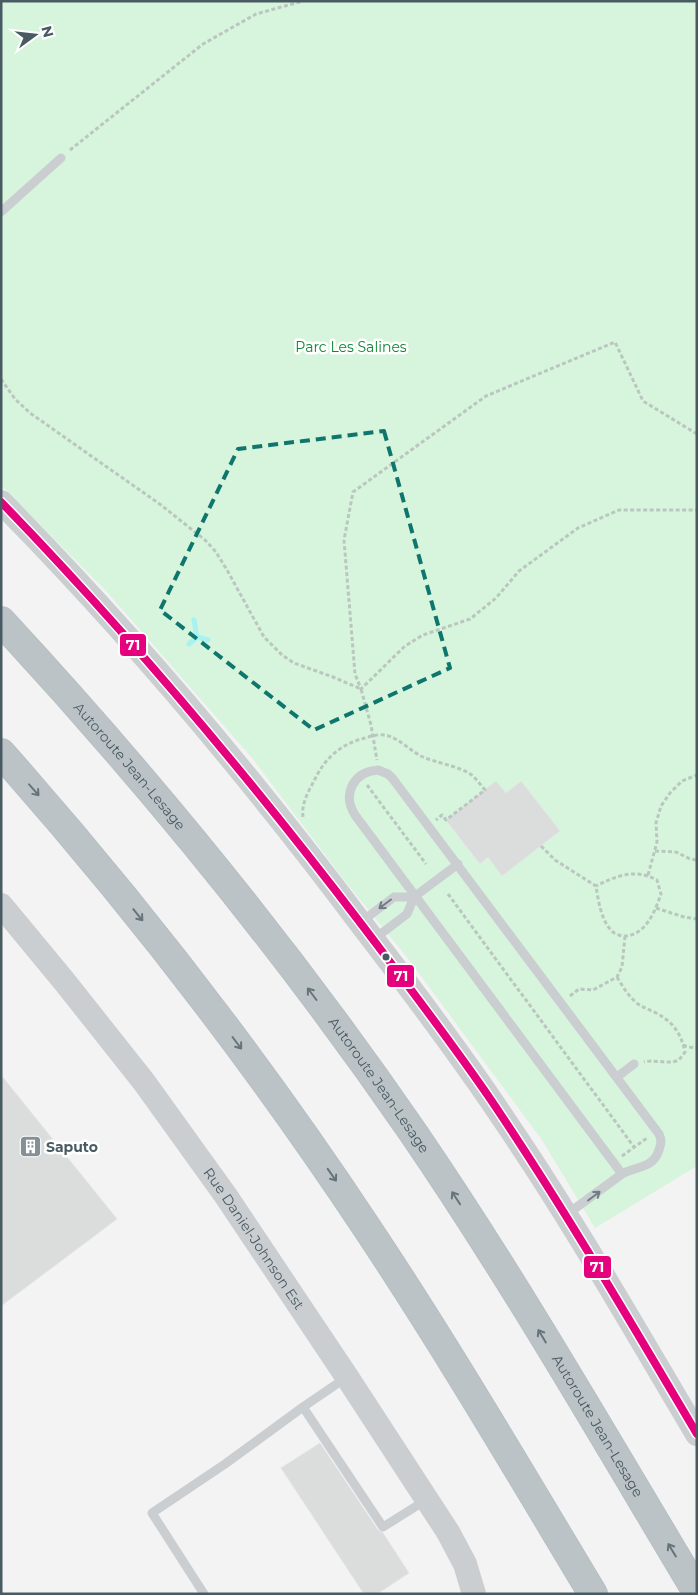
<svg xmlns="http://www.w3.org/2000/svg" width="698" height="1595" viewBox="0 0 698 1595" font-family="Montserrat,sans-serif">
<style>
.green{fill:#d7f4dc}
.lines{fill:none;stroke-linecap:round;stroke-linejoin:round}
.stream{stroke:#a8f2f4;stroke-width:5}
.building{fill:#dbdcdc;stroke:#e5e5e6}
.highway-casing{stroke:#b7bfc3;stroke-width:30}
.path{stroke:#b9c7c0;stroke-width:3;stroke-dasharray:4 2.5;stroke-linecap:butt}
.lane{stroke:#caced0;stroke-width:9}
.secondary{stroke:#caced1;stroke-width:24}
.highway{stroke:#bcc3c7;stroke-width:28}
.bus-1-casing{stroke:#fff;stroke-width:11}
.bus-1{stroke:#e5007d;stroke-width:8}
.oneway{stroke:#65747b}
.oneway2{stroke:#6f7d83}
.marked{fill:none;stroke:#0f766e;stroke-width:4;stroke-dasharray:10 6;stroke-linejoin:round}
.bus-dot{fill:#485a62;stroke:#fff;stroke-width:2}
.labels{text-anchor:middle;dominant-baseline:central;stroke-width:5;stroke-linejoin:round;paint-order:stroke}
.park-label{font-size:14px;fill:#0f8634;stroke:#fff}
.street-label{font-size:14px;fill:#485a62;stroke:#fff}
.poi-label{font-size:14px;font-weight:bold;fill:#485a62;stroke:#fff;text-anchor:start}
.line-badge{stroke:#fff;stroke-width:2}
.badge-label{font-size:14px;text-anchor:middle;font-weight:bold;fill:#fff}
</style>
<rect width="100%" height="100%" fill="#f4f3f3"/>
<path class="green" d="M1 1H697V1166L595 1228 542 1140 409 960 344 880 252 758 106 591 1 485Z"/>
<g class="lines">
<path class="stream" d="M194 620 197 637 208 640
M189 644 197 637"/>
</g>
<path class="building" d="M496 781 506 793 521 781 560 831 502 876 488 857 480 864 446 820Z
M1 1075 117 1219 1 1306Z
M320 1443 378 1530 383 1533 409 1573 377 1594H364L281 1468Z"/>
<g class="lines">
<defs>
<g id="highway">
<path id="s2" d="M1 621C150 782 288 951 412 1131 514 1280 604 1437 697 1592"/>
<path d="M1 753C134 903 257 1062 367 1228 447 1348 519 1471 593 1594"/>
</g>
</defs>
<use href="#highway" class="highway-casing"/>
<path class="path" d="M70 150 203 44 256 14 303 1
M1 379 15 399 30 413 161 505 205 540 216 552 227 570 264 637 282 655 294 663 333 677 361 689 371 725 377 760
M697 434 643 401 615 342 486 396 353 492 344 540 355 674 361 689 405 646 423 635 470 619 496 598 519 571 578 528 619 510H697
M367 785 426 864
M303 817C301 802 310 789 316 777 326 757 343 743 365 738 371 736 378 734 385 735 399 738 409 750 421 756 436 763 454 765 469 773 475 777 480 784 485 790L446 820 442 815 436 820
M541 846 555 860 596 886C598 899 601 920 611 930 614 934 620 936 625 936 646 935 655 911 661 894L657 880C635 868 616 876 596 886
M655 851 676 852 690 859 697 860
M648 875 657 842 656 823 661 806 670 793 682 781 697 775
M448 894 634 1147
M656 908 684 917 697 919
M617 977C623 987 629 997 638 1004 644 1008 650 1010 656 1013 673 1022 681 1033 685 1052L679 1060C668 1065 656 1059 644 1062
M570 996 579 989 593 990 617 977 622 967 625 936
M683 1045 688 1047 697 1048
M622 1156 647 1138"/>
<path class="lane" d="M1 212 61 158
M378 770 388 774 393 779 659 1134C662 1140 661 1144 659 1150 653 1169 636 1166 622 1174L355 815C342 794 353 772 378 770Z
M361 922 394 897H414
M374 939 407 914 414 897 458 864
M617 1077 634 1064
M566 1215 622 1174
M303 1407 383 1527 426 1500
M204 1594 152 1513 225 1464 303 1407 347 1377"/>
<g class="secondary">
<path d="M1 502C131 634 251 777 362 925 412 990 462 1056 507 1124 575 1224 635 1330 697 1434"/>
<path id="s1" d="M1 905 64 981 144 1082 226 1196 347 1377 448 1532 465 1564 474 1594"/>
</g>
<use href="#highway" class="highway"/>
<defs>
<path id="bus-1" d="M1 502C131 636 249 777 362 925 406 983 450 1040 491 1100 564 1208 630 1321 697 1434"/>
</defs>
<use href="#bus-1" class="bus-1-casing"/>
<use href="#bus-1" class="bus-1"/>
</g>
<defs><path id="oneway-shaft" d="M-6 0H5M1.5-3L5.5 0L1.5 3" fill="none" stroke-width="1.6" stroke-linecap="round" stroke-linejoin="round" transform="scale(1.25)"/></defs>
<g class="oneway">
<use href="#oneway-shaft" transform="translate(34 790) rotate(49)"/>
<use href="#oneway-shaft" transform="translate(138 915) rotate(51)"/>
<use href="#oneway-shaft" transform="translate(312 994) rotate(-127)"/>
<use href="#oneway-shaft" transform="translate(237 1043) rotate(53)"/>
<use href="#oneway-shaft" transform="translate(332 1175) rotate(55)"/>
<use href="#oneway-shaft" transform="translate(456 1198) rotate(-123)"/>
<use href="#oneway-shaft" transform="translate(542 1336) rotate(-121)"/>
<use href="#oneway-shaft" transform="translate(672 1550) rotate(-121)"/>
</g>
<g class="oneway2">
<use href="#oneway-shaft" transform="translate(385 904) rotate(143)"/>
<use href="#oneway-shaft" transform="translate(594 1196) rotate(-37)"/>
</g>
<path class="marked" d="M384 431 450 668 314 730 160 610 238 449Z"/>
<defs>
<symbol id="building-square" viewBox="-11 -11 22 22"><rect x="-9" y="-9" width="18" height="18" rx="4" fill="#849095" stroke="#fff"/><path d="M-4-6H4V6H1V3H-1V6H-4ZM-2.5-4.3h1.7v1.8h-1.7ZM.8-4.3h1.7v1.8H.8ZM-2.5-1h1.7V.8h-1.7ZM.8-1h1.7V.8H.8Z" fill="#fff"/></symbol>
</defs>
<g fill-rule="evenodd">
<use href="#building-square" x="18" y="1134" width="25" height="25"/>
</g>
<circle class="bus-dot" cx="386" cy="957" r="4.5"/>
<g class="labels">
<g class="park-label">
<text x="351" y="347">Parc Les Salines</text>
</g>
<g class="street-label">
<text stroke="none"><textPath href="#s2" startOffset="194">Autoroute Jean-Lesage</textPath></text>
<text stroke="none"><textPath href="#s2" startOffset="599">Autoroute Jean-Lesage</textPath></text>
<text stroke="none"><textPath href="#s1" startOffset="419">Rue Daniel-Johnson Est</textPath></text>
<text stroke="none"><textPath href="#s2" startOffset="1004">Autoroute Jean-Lesage</textPath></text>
</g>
<g class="poi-label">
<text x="46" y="1147">Saputo</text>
</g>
</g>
<g class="line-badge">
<rect x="119" y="633" width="28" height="24" rx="5" fill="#e5007d"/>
<rect x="386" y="964" width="29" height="24" rx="5" fill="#e5007d"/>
<rect x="583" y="1255" width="29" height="24" rx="5" fill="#e5007d"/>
</g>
<g class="badge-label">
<text x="133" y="650">71</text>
<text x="401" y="981">71</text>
<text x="597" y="1272">71</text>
</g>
<rect width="698" height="1595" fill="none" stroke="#485a62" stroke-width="5"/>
<g transform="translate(35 35) rotate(75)" stroke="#ffffff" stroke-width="4" paint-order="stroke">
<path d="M0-4L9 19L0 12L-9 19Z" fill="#485a62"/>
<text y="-8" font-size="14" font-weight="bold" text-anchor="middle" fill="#485a62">N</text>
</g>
</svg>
